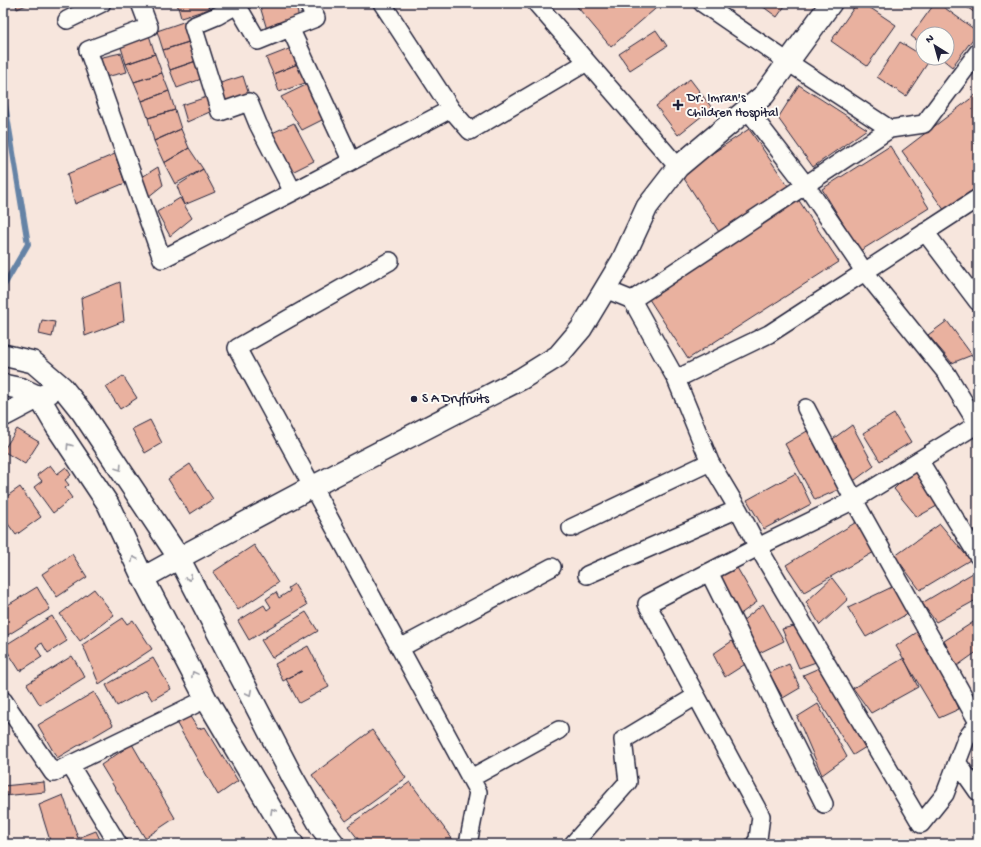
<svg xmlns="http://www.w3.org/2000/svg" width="981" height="847" viewBox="0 0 981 847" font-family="'Gochi Hand',sans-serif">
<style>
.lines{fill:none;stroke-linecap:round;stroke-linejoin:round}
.stream{stroke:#6583a6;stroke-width:6}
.building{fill:#e9b19f;stroke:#22223b}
.minor-casing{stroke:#22223b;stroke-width:20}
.tertiary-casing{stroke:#22223b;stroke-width:24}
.minor{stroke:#fdfcf7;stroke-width:17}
.tertiary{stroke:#fdfcf7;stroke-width:21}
.oneway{stroke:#9a9aa2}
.poi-dot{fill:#22223b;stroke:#fdfcf7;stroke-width:1.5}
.labels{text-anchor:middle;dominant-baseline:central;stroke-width:4;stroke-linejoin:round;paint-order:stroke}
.poi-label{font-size:13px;fill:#22223b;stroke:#fdfcf7;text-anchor:start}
</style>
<rect width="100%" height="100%" fill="#f7e6dd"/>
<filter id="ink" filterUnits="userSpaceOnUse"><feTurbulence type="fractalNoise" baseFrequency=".025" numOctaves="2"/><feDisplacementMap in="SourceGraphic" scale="8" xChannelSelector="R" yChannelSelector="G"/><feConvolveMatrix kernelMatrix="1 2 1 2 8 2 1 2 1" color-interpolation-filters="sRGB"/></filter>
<g filter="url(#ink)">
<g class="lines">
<path class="stream" d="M3 92 28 244 3 287"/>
</g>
<path class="building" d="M16 3H31L17 9Z
M177 3H207L209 9 181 18Z
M259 3H295L300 21 268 33Z
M574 3H662L611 47Z
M758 3H787L777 17Z
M857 3H863L896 25 867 66 831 41Z
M935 3H938L978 32 952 67 941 58H947V34H923V45L911 36Z
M961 3H978V15Z
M186 21 192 41 163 50 157 31Z
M656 30 667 46 630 70 619 54Z
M149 35 155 54 126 64 120 44Z
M192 41 199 60 170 70 163 50Z
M900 42 923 56V58H925L929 61 906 96 877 77Z
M294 47 300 63 273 74 266 58Z
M121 53 127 72 105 77 98 58Z
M155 54 162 73 134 82 126 64Z
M199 60 204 78 177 88 170 70Z
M300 63 308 82 279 92 273 74Z
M162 73 169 91 142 101 134 82Z
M243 76 249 95 220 105 214 85Z
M690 79 712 108 678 135 656 106Z
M310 83 326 118 302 130 281 97Z
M799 85 867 129 813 167 778 118Z
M169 91 175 110 148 118 142 101Z
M978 93V187L947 214 902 151Z
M210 96 212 111 187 122 182 105Z
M175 110 181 129 154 141 148 118Z
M294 123 314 161 288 174 270 134Z
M181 129 189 148 164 163 154 141Z
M749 129 788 186 719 232 681 174Z
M890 146 929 208 860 251 822 189Z
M189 148 203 169 175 184 164 163Z
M115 154 125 183 75 204 67 174Z
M158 167 163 185 148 197 142 177Z
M203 169 215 192 184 205 177 186Z
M180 198 192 218 170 236 157 212Z
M798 199 839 262 688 359 647 296Z
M120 282 124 321 85 336 81 298Z
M42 320 55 322 52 337 39 334Z
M947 321 972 355 952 363 928 335Z
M123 376 137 398 120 409 106 387Z
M894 414 911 442 880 461 863 433Z
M150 420 162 443 145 453 132 429Z
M852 425 874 466 851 483 830 441Z
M17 429 39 442 25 464 3 451Z
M809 430 842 488 815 500 785 444Z
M190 464 213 499 190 514 168 479Z
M50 465 57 474 66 467 71 475 65 480 69 485 65 488 72 498 53 513 34 487 42 481 37 475Z
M914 469 937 506 917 517 894 489Z
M796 473 811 504 764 529 747 500Z
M20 487 41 517 16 535 3 517V499Z
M858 521 876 551 804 592 786 565Z
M940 524 970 560 920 590 895 556Z
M254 545 278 583 238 610 213 572Z
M72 554 87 577 57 597 42 574Z
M736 566 757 602 739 615 716 575Z
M978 570V599L936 622 922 603Z
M832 578 848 599 820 625 806 602Z
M294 584 307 605 249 640 238 621 264 605 267 610 271 607 266 599 276 592 279 598 290 591 288 588Z
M37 587 50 609 3 638V620L7 617 3 610V608Z
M892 587 909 613 866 637 848 608Z
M94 589 114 615 80 641 60 614Z
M763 604 784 641 757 654 741 622Z
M306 612 318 631 272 658 261 640Z
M52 616 67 641 48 653 42 643 36 647 42 657 20 671 4 646Z
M123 618 127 624 133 620 152 649 99 684 86 652 82 645Z
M978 619V651L957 666 944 641Z
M798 625 816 662 799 668 782 629Z
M925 627 959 709 939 718 896 646Z
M735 639 747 663 725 677 713 654Z
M308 646 329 687 299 703 286 679 302 671 283 681 275 664Z
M72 656 85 677 40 705 27 684Z
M153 658 171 689 152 700 146 690 117 706 106 685Z
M904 658 918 687 871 713 853 688Z
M789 664 800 688 783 698 769 673Z
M819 668 866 747 853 755 803 675Z
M94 692 113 725 57 758 38 725Z
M818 704 847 757 822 775 797 717Z
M189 715 198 729 205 727 238 781 218 795 177 724Z
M372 730 406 778 346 821 312 775Z
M132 744 175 818 145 838 101 765Z
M44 782 45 792 3 796V786Z
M410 782 456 844H362L348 826Z
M63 795 78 838 96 831 102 844H51L39 805Z"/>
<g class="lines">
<defs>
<path id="minor" d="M140 3 149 27 88 50 162 259 293 192 451 109
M240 3 217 16 193 26 220 112 249 102 258 124 293 192
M307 3 316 18 290 28 351 160
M382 3 451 109 470 131 587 62
M536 3 678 167
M702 3 788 62 890 129 924 124 978 52
M237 5 258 41 290 28
M67 20 102 3
M747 109 805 184 864 271 947 374 978 425
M925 232 978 302
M390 261 237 348 478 792 468 844
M605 289 632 300 676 379 710 462 738 509 758 547 921 824 945 794 966 739 978 723
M632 300 890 129
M676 379 769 334 978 198
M806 408 854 500 978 722
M919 460 978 556
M571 528 710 462
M709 572 824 804
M587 575 738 509
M400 648 552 567
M3 700 53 773 206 699
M957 762 978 792
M70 765 118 844
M471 778 559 730
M573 844 628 782 623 740 696 696
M755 844 758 839 761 816 647 604 758 547 854 500 978 424"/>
<path id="tertiary" d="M3 355 33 362 62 387 82 412 179 558 293 778 321 827 334 844
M3 385 22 389 39 397 56 426 108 504 143 578 206 699 288 837 293 844
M3 416 39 397 49 393
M143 578 179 558 312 487 521 379 558 356 581 329 622 261 647 207 678 167 764 95 831 3"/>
</defs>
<use href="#minor" class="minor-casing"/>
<use href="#tertiary" class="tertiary-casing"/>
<use href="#minor" class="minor"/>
<use href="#tertiary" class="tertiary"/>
</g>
<defs><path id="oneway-chevron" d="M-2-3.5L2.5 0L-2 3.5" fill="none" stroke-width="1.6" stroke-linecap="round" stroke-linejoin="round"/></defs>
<g class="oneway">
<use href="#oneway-chevron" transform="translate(69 446) rotate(-123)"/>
<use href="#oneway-chevron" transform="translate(119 468) rotate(57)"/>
<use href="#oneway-chevron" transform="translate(134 559) rotate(-116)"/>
<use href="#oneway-chevron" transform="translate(189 578) rotate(63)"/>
<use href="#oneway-chevron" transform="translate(194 674) rotate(-118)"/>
<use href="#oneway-chevron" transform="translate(249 693) rotate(63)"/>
<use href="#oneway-chevron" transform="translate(273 811) rotate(-120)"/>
</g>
</g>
<g class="poi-dot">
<path d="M676 99h4v4h4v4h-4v4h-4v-4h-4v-4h4z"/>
<circle cx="414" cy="399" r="4"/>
</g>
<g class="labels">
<g class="poi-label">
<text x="687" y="98">Dr. Imran's<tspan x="687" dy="15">Children Hospital</tspan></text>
<text x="422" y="399">S A Dryfruits</text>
</g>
</g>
<rect width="981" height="847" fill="none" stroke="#fdfcf7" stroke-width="16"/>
<rect x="8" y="8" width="965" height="831" fill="none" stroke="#22223b" stroke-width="1.5" filter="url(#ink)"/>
<g transform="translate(935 46) rotate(323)"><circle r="19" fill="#fdfcf7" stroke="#a5a5ac"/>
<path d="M0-3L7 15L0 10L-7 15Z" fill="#22223b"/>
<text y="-6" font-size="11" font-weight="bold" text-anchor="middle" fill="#22223b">N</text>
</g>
</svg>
